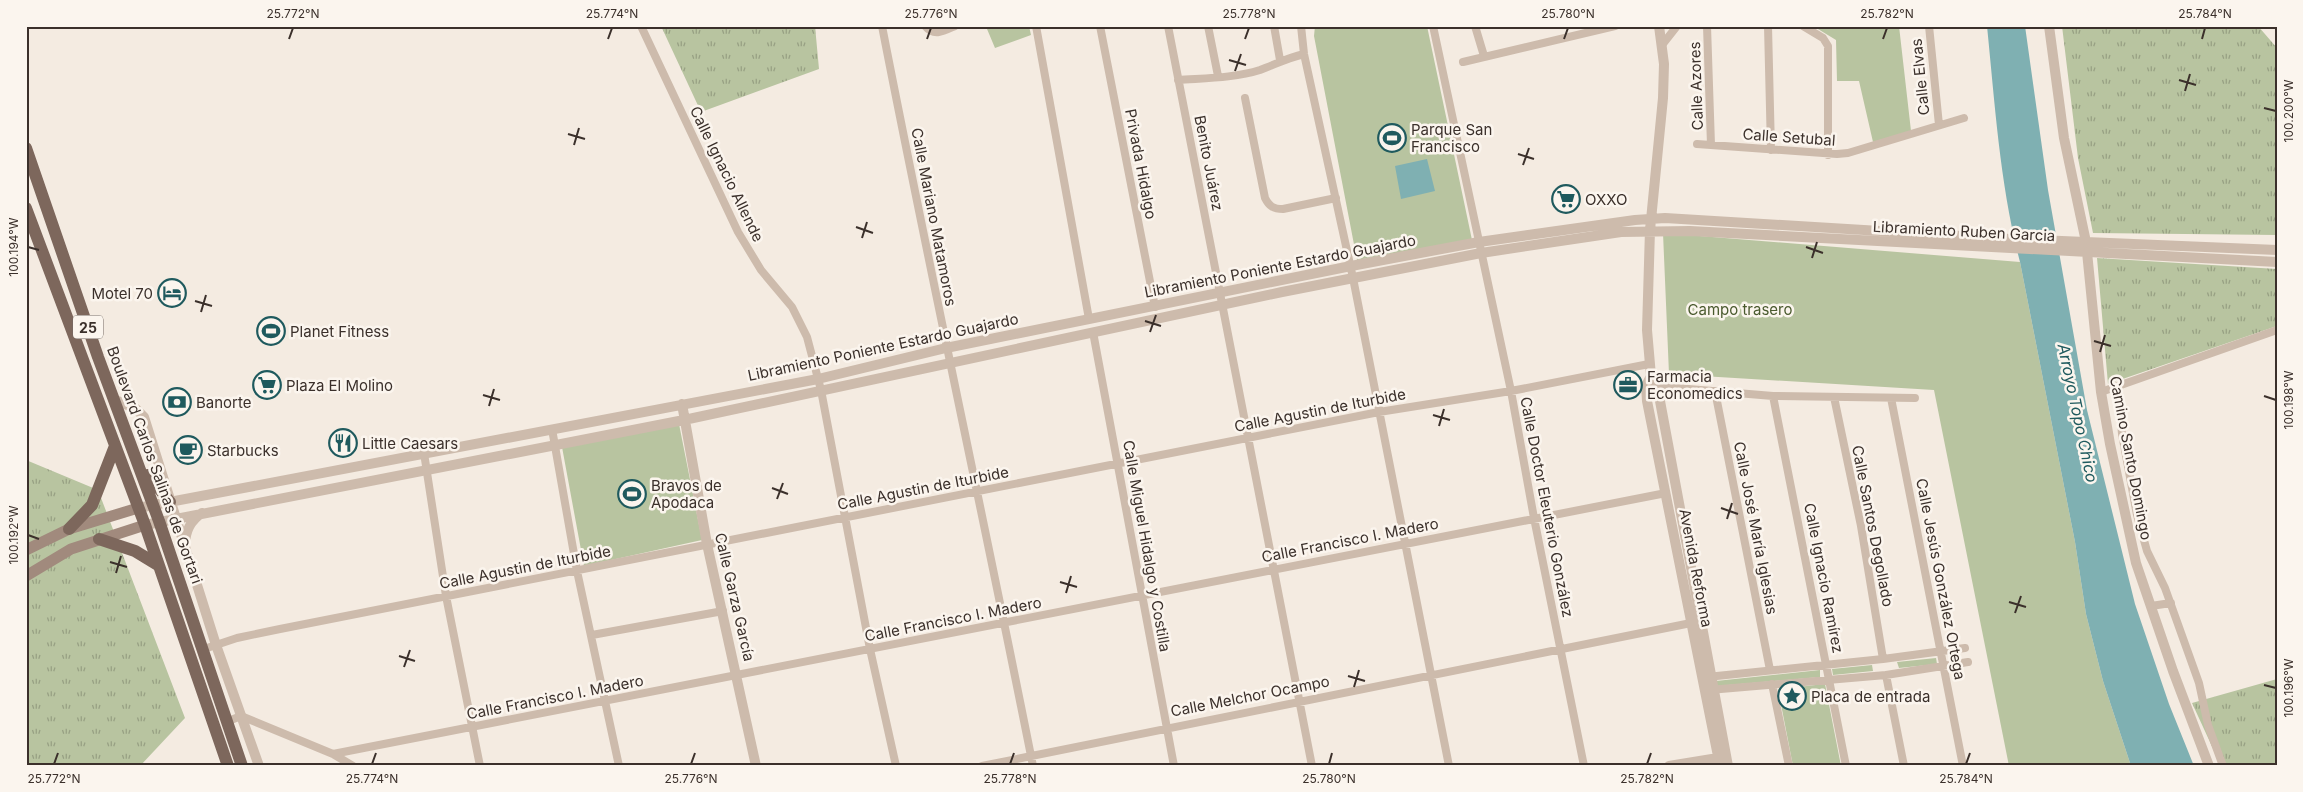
<svg xmlns="http://www.w3.org/2000/svg" width="2303" height="792" viewBox="0 0 2303 792" font-family="Inter,sans-serif">
<style>
.grass{fill:url(#grass-tufts)}
.park{fill:#b8c4a0}
.water{fill:#7fb0b2}
.lines{fill:none;stroke-linecap:round;stroke-linejoin:round}
.minor{stroke:#cdbbac;stroke-width:8}
.tertiary{stroke:#cdbbac;stroke-width:10}
.secondary{stroke:#a18a7d;stroke-width:11}
.primary{stroke:#7d675c;stroke-width:12}
.ticks{fill:none;stroke:#3b302b;stroke-width:2}
.labels{text-anchor:middle;dominant-baseline:central;stroke-width:5;stroke-linejoin:round;paint-order:stroke}
.shield{fill:#fbf5ee;stroke:#756b66;stroke-width:1}
.shield-label{font-size:14px;font-weight:bold;fill:#3b302b}
.street-label{font-size:15px;fill:#3b302b;stroke:#fbf5ee}
.poi-label{font-size:15px;fill:#3b302b;stroke:#fbf5ee;text-anchor:start}
.park-label{font-size:15px;fill:#4a5a2e;stroke:#fbf5ee}
.water-label{font-size:16px;font-style:italic;fill:#1f5a5e;stroke:#fbf5ee}
.neatline{fill:none;stroke:#3b302b;stroke-width:2}
.ticks-label{font-size:12px;text-anchor:middle;fill:#3b302b}
</style>
<defs>
<pattern id="grass-tufts" width="24" height="20" patternUnits="userSpaceOnUse" patternTransform="scale(1.25)"><rect width="24" height="20" fill="#b8c4a0"/><path d="M3 7l-1-3M5 7V3M7 7l1-3M15 17l-1-3M17 17v-4M19 17l1-3" fill="none" stroke="#97a083"/></pattern>
</defs>
<rect width="100%" height="100%" fill="#f4ebe1"/>
<path class="grass" d="M661 26H815L819 69 701 112Z
M2062 26H2258L2277 48V235L2093 233 2078 158Z
M2097 258 2277 269V326L2108 384Z
M26 460 98 490 185 718 140 766H26Z
M2277 679V766H2221L2192 703Z"/>
<path class="park" d="M992 26H1029L1031 35 995 48 987 29Z
M1315 26H1427L1472 240 1357 260 1314 36Z
M1813 26H1899L1911 131 1873 142 1859 81H1837L1836 40Z
M1663 233 2020 262 2075 542 2086 614 2103 681 2131 766H2009L1934 390 1669 374Z
M679 424 702 540 584 566 562 447Z
M1936 658 1937 664 1899 668 1897 662Z
M1872 665 1873 671 1833 675 1832 669Z
M1820 670V677L1717 686 1716 681Z
M1825 684 1841 766H1793L1778 689Z"/>
<path class="water" d="M1987 26H2025L2048 190 2087 410 2135 604 2169 704 2194 766H2131L2103 681 2086 614 2075 542 2020 262C2000 185 1995 105 1987 26Z
M1427 159 1435 191 1401 199 1395 166Z"/>
<g class="lines">
<path class="minor" d="M641 26 738 232 761 270 792 307 807 337 821 390 870 649 896 766
M882 26C930 273 984 519 1033 766
M925 26C934 37 944 31 955 26
M1036 26 1089 319
M1100 26 1155 307
M1168 26 1312 766
M1208 26 1218 76
M1274 26 1280 60
M1301 26 1304 54 1353 278 1449 766
M1433 26 1511 391 1534 518 1584 766
M1475 26 1484 56
M1707 26 1711 145
M1768 26 1771 150
M1803 26 1823 38 1828 46V155
M1929 26 1939 125
M1662 45 1677 26
M1463 62 1615 26
M1178 80C1205 78 1235 78 1260 70 1276 64 1287 58 1304 54
M1245 98 1265 198C1269 206 1273 209 1283 209L1336 198
M1697 144 1837 154 1848 153 1964 118
M1093 332 1174 766
M1652 386 1773 396 1915 398
M2118 387 2122 434 2137 515 2147 551 2165 588 2199 683 2208 725 2223 766
M1715 391 1770 670
M2101 392 2277 330
M1773 396 1846 766
M1834 397 1861 526 1883 659
M1891 398 1963 766
M552 429 577 571 619 766
M424 453 446 596 480 766
M2151 606 2171 603
M592 635 723 611
M204 649 237 638 280 629 1379 412 1511 391 1649 364
M1886 675 1904 766
M1707 677 1883 659 1965 648
M1772 684 1789 766
M1709 690 1886 675 1968 662
M226 722 241 716 333 754 353 766
M333 754 1666 493
M982 766 1696 622"/>
<path class="tertiary" d="M1659 26 1664 64 1663 98 1650 230 1647 330 1651 376 1657 386 1660 401 1728 766
M2049 26 2064 138 2086 242 2101 392 2110 444 2136 563 2173 671 2209 766
M1651 376 1646 386 1647 401 1720 766
M115 400 135 408 144 417 216 645 259 766
M682 404 707 544 756 766
M138 508 818 379 946 348 1351 266 1479 242 1635 220 1665 218 2011 239 2277 250
M145 525 684 420 1282 292 1481 253 1621 232 1690 231 2277 262
M185 545C185 532 191 520 202 513
M1669 766 1718 758"/>
<path class="secondary" d="M26 550 69 529 138 508
M26 576 71 549 145 525"/>
<path class="primary" d="M26 148 98 357 159 521 242 766
M26 208 145 525 228 766
M148 475 170 502
M69 529 92 505 115 446
M99 539 135 551 158 565"/>
</g>
<path class="ticks" d="M289 39 293 28M608 39 612 28M927 39 931 28M1245 39 1249 28M1564 39 1568 28M1883 39 1887 28M2202 39 2205 28M1229 60 1246 65M1235 71 1241 54M2179 80 2196 85M2185 91 2190 74M2264 108 2276 111M568 134 585 139M574 145 579 128M1518 154 1534 159M1523 165 1529 148M856 227 873 233M862 238 867 222M28 247 39 250M1806 247 1823 253M1812 258 1817 242M195 301 212 306M201 312 206 295M1145 321 1161 326M1150 332 1156 315M2094 341 2111 346M2100 352 2105 335M483 395 500 400M2264 396 2276 400M489 406 494 389M1433 415 1450 420M1439 426 1444 409M772 488 788 494M777 499 783 483M1721 508 1738 514M1727 519 1732 503M28 535 39 539M110 562 127 567M116 573 121 556M1060 582 1077 587M1066 593 1071 576M2009 602 2026 607M2015 613 2021 596M399 656 415 661M404 667 410 650M1348 676 1365 681M2264 685 2276 688M1354 687 1359 670M54 764 58 753M372 764 376 753M691 764 695 753M1010 764 1014 753M1329 764 1332 753M1647 764 1651 753M1966 764 1970 753"/>
<defs>
<symbol id="stadium-ring" viewBox="-11 -11 22 22"><circle r="9.5" fill="#fbf5ee" stroke="#1f5a5e" stroke-width="1.5"/><path d="M0-5a6.5 5 0 1 0 0 10a6.5 5 0 1 0 0-10ZM-3.5-1.8h7v3.6h-7Z" fill="#1f5a5e"/></symbol>
<symbol id="supermarket-ring" viewBox="-11 -11 22 22"><circle r="9.5" fill="#fbf5ee" stroke="#1f5a5e" stroke-width="1.5"/><path d="M-6-5.5h2.5l.6 2H6L4.5 2H-2.5L-4.4-4H-6ZM-1.5 3.2a1.3 1.3 0 1 0 .1 0ZM3 3.2a1.3 1.3 0 1 0 .1 0Z" fill="#1f5a5e"/></symbol>
<symbol id="hotel-ring" viewBox="-11 -11 22 22"><circle r="9.5" fill="#fbf5ee" stroke="#1f5a5e" stroke-width="1.5"/><path d="M-6-4.5h1.5V1H6V5H4.5V3h-9V5H-6ZM-4 0a1.8 1.8 0 1 1 3.6 0ZM.5 0V-2.5h3Q6-2.5 6 0Z" fill="#1f5a5e"/></symbol>
<symbol id="office-ring" viewBox="-11 -11 22 22"><circle r="9.5" fill="#fbf5ee" stroke="#1f5a5e" stroke-width="1.5"/><path d="M-6-3h4V-5.5h4V-3h4V5H-6ZM-1-4.5V-3h2v-1.5ZM-6 0V1H6V0Z" fill="#1f5a5e"/></symbol>
<symbol id="bank-ring" viewBox="-11 -11 22 22"><circle r="9.5" fill="#fbf5ee" stroke="#1f5a5e" stroke-width="1.5"/><path d="M-6-4H6V4H-6ZM0-2.3a2.3 2.3 0 1 0 0 4.6a2.3 2.3 0 1 0 0-4.6Z" fill="#1f5a5e"/></symbol>
<symbol id="restaurant-ring" viewBox="-11 -11 22 22"><circle r="9.5" fill="#fbf5ee" stroke="#1f5a5e" stroke-width="1.5"/><path d="M-5-6h1v4h1v-4h1v4h1v-4h1v5L-1.5 .5V6h-2V.5L-5-1ZM5-6V6H3V1.5H1.5Q1.5-4 5-6Z" fill="#1f5a5e"/></symbol>
<symbol id="cafe-ring" viewBox="-11 -11 22 22"><circle r="9.5" fill="#fbf5ee" stroke="#1f5a5e" stroke-width="1.5"/><path d="M-5.5-4.5H6V0H3Q3 3.5 0 3.5H-2.5Q-5.5 3.5-5.5 0ZM3-3.2v2h1.7v-2ZM-6 4.5H4V6H-6Z" fill="#1f5a5e"/></symbol>
<symbol id="sight-ring" viewBox="-11 -11 22 22"><circle r="9.5" fill="#fbf5ee" stroke="#1f5a5e" stroke-width="1.5"/><path d="M0-6L1.8-2.2L6-1.7L2.9 1.2L3.7 5.4L0 3.3L-3.7 5.4L-2.9 1.2L-6-1.7L-1.8-2.2Z" fill="#1f5a5e"/></symbol>
</defs>
<g fill-rule="evenodd">
<use href="#stadium-ring" x="1376" y="122" width="32" height="32"/>
<use href="#supermarket-ring" x="1550" y="183" width="32" height="32"/>
<use href="#hotel-ring" x="156" y="277" width="32" height="32"/>
<use href="#stadium-ring" x="255" y="315" width="32" height="32"/>
<use href="#supermarket-ring" x="251" y="369" width="32" height="32"/>
<use href="#office-ring" x="1612" y="369" width="32" height="32"/>
<use href="#bank-ring" x="161" y="386" width="32" height="32"/>
<use href="#restaurant-ring" x="327" y="427" width="32" height="32"/>
<use href="#cafe-ring" x="172" y="434" width="32" height="32"/>
<use href="#stadium-ring" x="616" y="478" width="32" height="32"/>
<use href="#sight-ring" x="1776" y="680" width="32" height="32"/>
</g>
<g class="labels">
<rect class="shield" x="73" y="315.5" width="30" height="23" rx="4"/>
<g class="shield-label">
<text x="88" y="327">25</text>
</g>
<g class="street-label">
<text transform="translate(1920 77) rotate(-96)">Calle Elvas</text>
<text transform="translate(1696 86) rotate(-92)">Calle Azores</text>
<text transform="translate(1789 137) rotate(4)">Calle Setubal</text>
<text transform="translate(1209 163) rotate(79)">Benito Juárez</text>
<text transform="translate(1141 164) rotate(79)">Privada Hidalgo</text>
<text transform="translate(727 174) rotate(64)">Calle Ignacio Allende</text>
<text transform="translate(934 217) rotate(79)">Calle Mariano Matamoros</text>
<text transform="translate(1964 231) rotate(3)">Libramiento Ruben Garcia</text>
<text transform="translate(1280 266) rotate(-11)">Libramiento Poniente Estardo Guajardo</text>
<text transform="translate(883 347) rotate(-12)">Libramiento Poniente Estardo Guajardo</text>
<text transform="translate(1320 410) rotate(-11)">Calle Agustin de Iturbide</text>
<text transform="translate(2131 458) rotate(79)">Camino Santo Domingo</text>
<text transform="translate(155 465) rotate(70)">Boulevard Carlos Salinas de Gortari</text>
<text transform="translate(923 488) rotate(-11)">Calle Agustin de Iturbide</text>
<text transform="translate(1547 507) rotate(79)">Calle Doctor Eleuterio González</text>
<text transform="translate(1873 526) rotate(79)">Calle Santos Degollado</text>
<text transform="translate(1756 528) rotate(79)">Calle José María Iglesias</text>
<text transform="translate(1350 540) rotate(-11)">Calle Francisco I. Madero</text>
<text transform="translate(1147 546) rotate(80)">Calle Miguel Hidalgo y Costilla</text>
<text transform="translate(525 567) rotate(-11)">Calle Agustin de Iturbide</text>
<text transform="translate(1696 568) rotate(79)">Avenida Reforma</text>
<text transform="translate(1824 578) rotate(79)">Calle Ignacio Ramírez</text>
<text transform="translate(1941 579) rotate(79)">Calle Jesús González Ortega</text>
<text transform="translate(735 597) rotate(77)">Calle Garza García</text>
<text transform="translate(953 619) rotate(-11)">Calle Francisco I. Madero</text>
<text transform="translate(1250 696) rotate(-11)">Calle Melchor Ocampo</text>
<text transform="translate(555 697) rotate(-11)">Calle Francisco I. Madero</text>
</g>
<g class="poi-label">
<text x="1411" y="129">Parque San<tspan x="1411" dy="17">Francisco</tspan></text>
<text x="1585" y="199">OXXO</text>
<text x="153" y="293" text-anchor="end">Motel 70</text>
<text x="290" y="331">Planet Fitness</text>
<text x="1647" y="376">Farmacia<tspan x="1647" dy="17">Economedics</tspan></text>
<text x="286" y="385">Plaza El Molino</text>
<text x="196" y="402">Banorte</text>
<text x="362" y="443">Little Caesars</text>
<text x="207" y="450">Starbucks</text>
<text x="651" y="485">Bravos de<tspan x="651" dy="17">Apodaca</tspan></text>
<text x="1811" y="696">Placa de entrada</text>
</g>
<g class="park-label">
<text x="1740" y="309">Campo trasero</text>
</g>
<g class="water-label">
<text transform="translate(2078 413) rotate(78)">Arroyo Topo Chico</text>
</g>
</g>
<rect width="2303" height="792" fill="none" stroke="#fbf5ee" stroke-width="55"/>
<rect x="28" y="28" width="2248" height="736" class="neatline"/>
<g class="ticks-label">
<text x="293" y="18">25.772°N</text>
<text x="612" y="18">25.774°N</text>
<text x="931" y="18">25.776°N</text>
<text x="1249" y="18">25.778°N</text>
<text x="1568" y="18">25.780°N</text>
<text x="1887" y="18">25.782°N</text>
<text x="2205" y="18">25.784°N</text>
<text transform="translate(2289 111) rotate(-90)" y="4">100.200°W</text>
<text transform="translate(14 247) rotate(-90)" y="4">100.194°W</text>
<text transform="translate(2289 400) rotate(-90)" y="4">100.198°W</text>
<text transform="translate(14 535) rotate(-90)" y="4">100.192°W</text>
<text transform="translate(2289 688) rotate(-90)" y="4">100.196°W</text>
<text x="54" y="783">25.772°N</text>
<text x="372" y="783">25.774°N</text>
<text x="691" y="783">25.776°N</text>
<text x="1010" y="783">25.778°N</text>
<text x="1329" y="783">25.780°N</text>
<text x="1647" y="783">25.782°N</text>
<text x="1966" y="783">25.784°N</text>
</g>
</svg>
